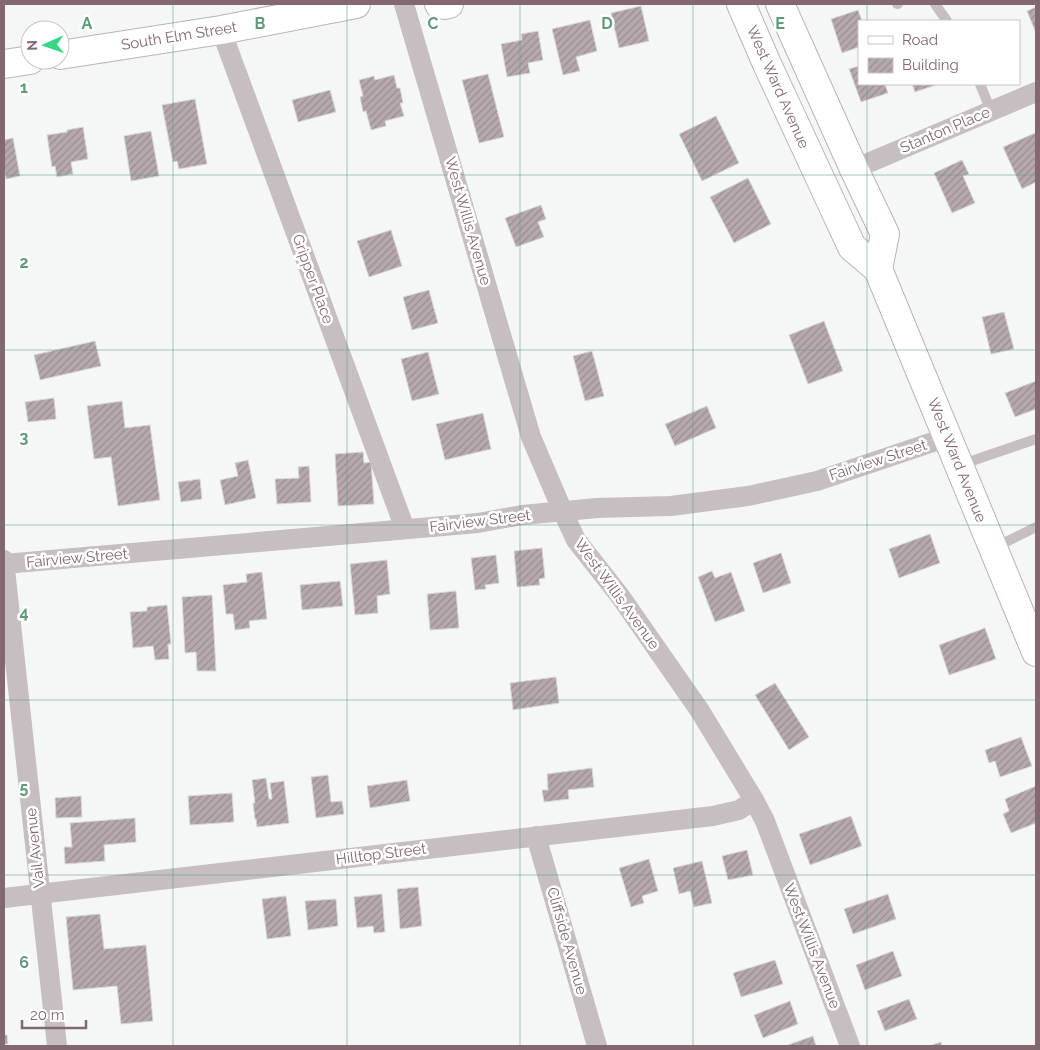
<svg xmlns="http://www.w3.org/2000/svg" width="1040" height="1050" viewBox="0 0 1040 1050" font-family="Raleway,sans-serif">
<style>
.building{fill:url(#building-hatch);stroke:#d7d8d9}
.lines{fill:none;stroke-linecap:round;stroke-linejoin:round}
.secondary-casing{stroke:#bcb3b6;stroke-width:30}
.lane{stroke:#c6bec1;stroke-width:10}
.street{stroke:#c6bec1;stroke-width:20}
.secondary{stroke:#fff;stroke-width:28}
.grid{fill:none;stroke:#609a7a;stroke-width:1;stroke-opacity:0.55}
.labels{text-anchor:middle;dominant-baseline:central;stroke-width:5;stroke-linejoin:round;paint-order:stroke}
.street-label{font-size:15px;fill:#836870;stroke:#fff}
.grid-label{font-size:16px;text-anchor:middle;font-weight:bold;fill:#609a7a;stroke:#fff;stroke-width:5;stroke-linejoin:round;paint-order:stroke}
</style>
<defs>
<pattern id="building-hatch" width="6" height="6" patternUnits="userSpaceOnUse" patternTransform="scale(1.25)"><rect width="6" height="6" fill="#b6a9ae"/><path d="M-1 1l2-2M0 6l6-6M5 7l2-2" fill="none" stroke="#998d92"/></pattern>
</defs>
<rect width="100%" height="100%" fill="#f5f7f7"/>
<path class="building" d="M641 6 649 41 619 48 611 13Z
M1036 7V33L1027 11Z
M858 10 862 21H859V47L842 53 831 19Z
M590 20 597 51 576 57 580 71 563 75 552 29Z
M538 31 543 60 528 63 530 73 507 77 501 44 522 40 521 34Z
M859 66V84H885L888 93 861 102 849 69Z
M488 74 504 137 479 143 462 80Z
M394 75 397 88H400L403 103H400L404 116 385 121 386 126 371 130 366 111 363 112 360 97 363 96 359 80 374 76 375 80Z
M912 84H939L915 92Z
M330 90 336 112 298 122 292 100Z
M195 99 207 164 179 169 177 161 173 162 162 105Z
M716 116 739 163 702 181 679 134Z
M83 127 88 159 71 162 73 174 57 177 55 166 52 167 47 135 67 132V130Z
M151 131 159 176 131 181 124 136Z
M1035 133 1036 136V182L1022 189 1003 147Z
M13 138 20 176 6 179 4 168V140Z
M962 160 969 174 963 176 975 203 952 213 934 173Z
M748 178 771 224 734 243 710 197Z
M541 205 546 219 538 222 544 237 516 247 505 218Z
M391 230 402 266 369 277 357 241Z
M429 290 438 323 412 330 403 297Z
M1004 312 1014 349 991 354 982 317Z
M824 321 843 371 808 384 789 335Z
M95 341 101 366 40 380 34 355Z
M592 351 604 396 585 401 573 356Z
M428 352 439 394 412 401 401 359Z
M1036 381V409L1015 417 1005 393Z
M54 398 56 419 28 422 25 402Z
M122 401 125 428 150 425 160 500 118 506 111 457 94 459 87 406Z
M707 406 716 428 675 446 665 424Z
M483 413 491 449 445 460 436 424Z
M363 452 364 463 371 462 374 504 338 506 335 454Z
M248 460 256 498 225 505 220 480 238 476 235 463Z
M309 466 311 502 277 504 275 479 299 478 298 467Z
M200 479 202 499 181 502 178 482Z
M930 534 940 563 899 578 889 549Z
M542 548 545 578 539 579 540 585 517 587 514 551Z
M781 553 791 583 763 593 753 563Z
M496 555 499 583 485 585 486 589 475 590 471 558Z
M387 560 390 594 377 596 378 613 355 615 350 564Z
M712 571 715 578 731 572 745 611 715 622 698 577Z
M262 572 267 619 249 621 250 628 235 630 233 614H226L223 585 247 582 246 574Z
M340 581 343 606 302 610 300 585Z
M456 591 459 628 430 630 427 594Z
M212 595 216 671H197L196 652 185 653 182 597Z
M167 605 171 644H168L169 659 155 660 153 646 133 648 130 612 147 611V607Z
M985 628 996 659 949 675 939 645Z
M556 677 559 703 513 710 510 683Z
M775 683 809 737 789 750 755 695Z
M1021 737 1032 766 1000 777 995 761 989 763 985 750Z
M592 768 594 787 568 790 569 799 544 802 542 790H548L547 774Z
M328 775 331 802 342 801 344 814 316 818 311 777Z
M266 778 269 799H272L270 783 284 781 289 823 257 827 256 819H255L253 803H255L252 780Z
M407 780 410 801 370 808 367 786Z
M1036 786V823L1011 833 1003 814 1009 811 1005 799Z
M232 793 234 822 190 825 188 796Z
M81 796 82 817 56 818 55 798Z
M851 816 862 846 810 865 799 834Z
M135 818 136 842 104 845 105 861 65 864 64 847H72L70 823Z
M747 850 753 875 728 880 722 856Z
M649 859 658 891 642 896 644 903 631 907 619 868Z
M702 861 712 903 694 907 690 891 679 894 673 868Z
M418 887 422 926 400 929 397 889Z
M382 894 385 932 374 933 373 926 357 928 354 897Z
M888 894 896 919 853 934 844 909Z
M286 896 291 936 267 939 262 899Z
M336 899 338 926 308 930 305 901Z
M100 914 104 949 146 945 153 1021 121 1024 117 986 73 990 66 917Z
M893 951 902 976 865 990 856 965Z
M775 960 783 984 741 997 733 973Z
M909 999 917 1019 885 1031 877 1011Z
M790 1001 798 1024 763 1038 754 1015Z
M4 1035H7L8 1044H4Z
M813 1036 816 1046H785Z
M941 1042 942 1046H929Z"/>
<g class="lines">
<defs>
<path id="secondary" d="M439 4 445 5 449 4
M741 4 767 64 852 247 878 269 1036 652
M780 4 854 169 885 234 878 269
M60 55 221 30 356 4
M4 64 30 60"/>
</defs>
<use href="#secondary" class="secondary-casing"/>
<path class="lane" d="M897 4H898
M935 4 947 21
M980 84 991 111
M960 465 1036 439
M994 548 1036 527"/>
<path class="street" d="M404 4 531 437 563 512 576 540 620 596 700 711 754 800 765 821 850 1046
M221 30 405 529
M854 169 1036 92
M4 560 57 1046
M4 564 478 523 522 515 597 508 671 506 748 496 817 481 948 437
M536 836 597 1046
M4 898 713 816 739 810 754 800"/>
<use href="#secondary" class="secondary"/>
</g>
<path class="grid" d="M173 4V1046M347 4V1046M520 4V1046M693 4V1046M867 4V21M867 84V1046M4 175H1036M4 350H1036M4 525H1036M4 700H1036M4 875H1036"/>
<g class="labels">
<g class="street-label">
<text transform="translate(179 36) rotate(-9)">South Elm Street</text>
<text transform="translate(778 87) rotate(66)">West Ward Avenue</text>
<text transform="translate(945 130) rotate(-23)">Stanton Place</text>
<text transform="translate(468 221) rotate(74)">West Willis Avenue</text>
<text transform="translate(313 279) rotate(70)">Gripper Place</text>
<text transform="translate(878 460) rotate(-18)">Fairview Street</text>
<text transform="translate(957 460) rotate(68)">West Ward Avenue</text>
<text transform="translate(480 521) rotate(-7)">Fairview Street</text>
<text transform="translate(77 558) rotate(-5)">Fairview Street</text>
<text transform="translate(617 594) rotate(54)">West Willis Avenue</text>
<text transform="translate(35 848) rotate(-96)">Vail Avenue</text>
<text transform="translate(381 854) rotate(-7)">Hilltop Street</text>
<text transform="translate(567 941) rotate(74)">Cliffside Avenue</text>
<text transform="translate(812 946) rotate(69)">West Willis Avenue</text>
</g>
</g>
<g class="grid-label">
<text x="87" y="29">A</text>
<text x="260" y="29">B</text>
<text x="433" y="29">C</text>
<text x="607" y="29">D</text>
<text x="780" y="29">E</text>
<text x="24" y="93">1</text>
<text x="24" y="268">2</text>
<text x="24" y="443">3</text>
<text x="24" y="618">4</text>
<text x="24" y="793">5</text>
<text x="24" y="968">6</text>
</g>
<rect width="1040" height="1050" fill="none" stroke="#836870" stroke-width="10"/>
<rect x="858" y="20" width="162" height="65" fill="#ffffff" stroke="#cdc3c6"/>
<rect x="868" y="36" width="25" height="8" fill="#ffffff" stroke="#cdc3c6"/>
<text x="902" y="45" font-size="15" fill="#836870">Road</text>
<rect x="868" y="58" width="25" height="15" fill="url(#building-hatch)" stroke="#cdc3c6"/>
<text x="902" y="70" font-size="15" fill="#836870">Building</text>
<g transform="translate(45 45) rotate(268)"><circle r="24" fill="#ffffff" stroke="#cdc3c6"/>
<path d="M0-4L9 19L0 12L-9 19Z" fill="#35d786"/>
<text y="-8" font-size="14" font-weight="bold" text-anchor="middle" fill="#836870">N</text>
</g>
<path d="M22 1020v8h64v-8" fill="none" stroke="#836870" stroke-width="2.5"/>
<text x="30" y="1020" font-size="15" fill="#836870" stroke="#ffffff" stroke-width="4" paint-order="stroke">20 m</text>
</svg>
